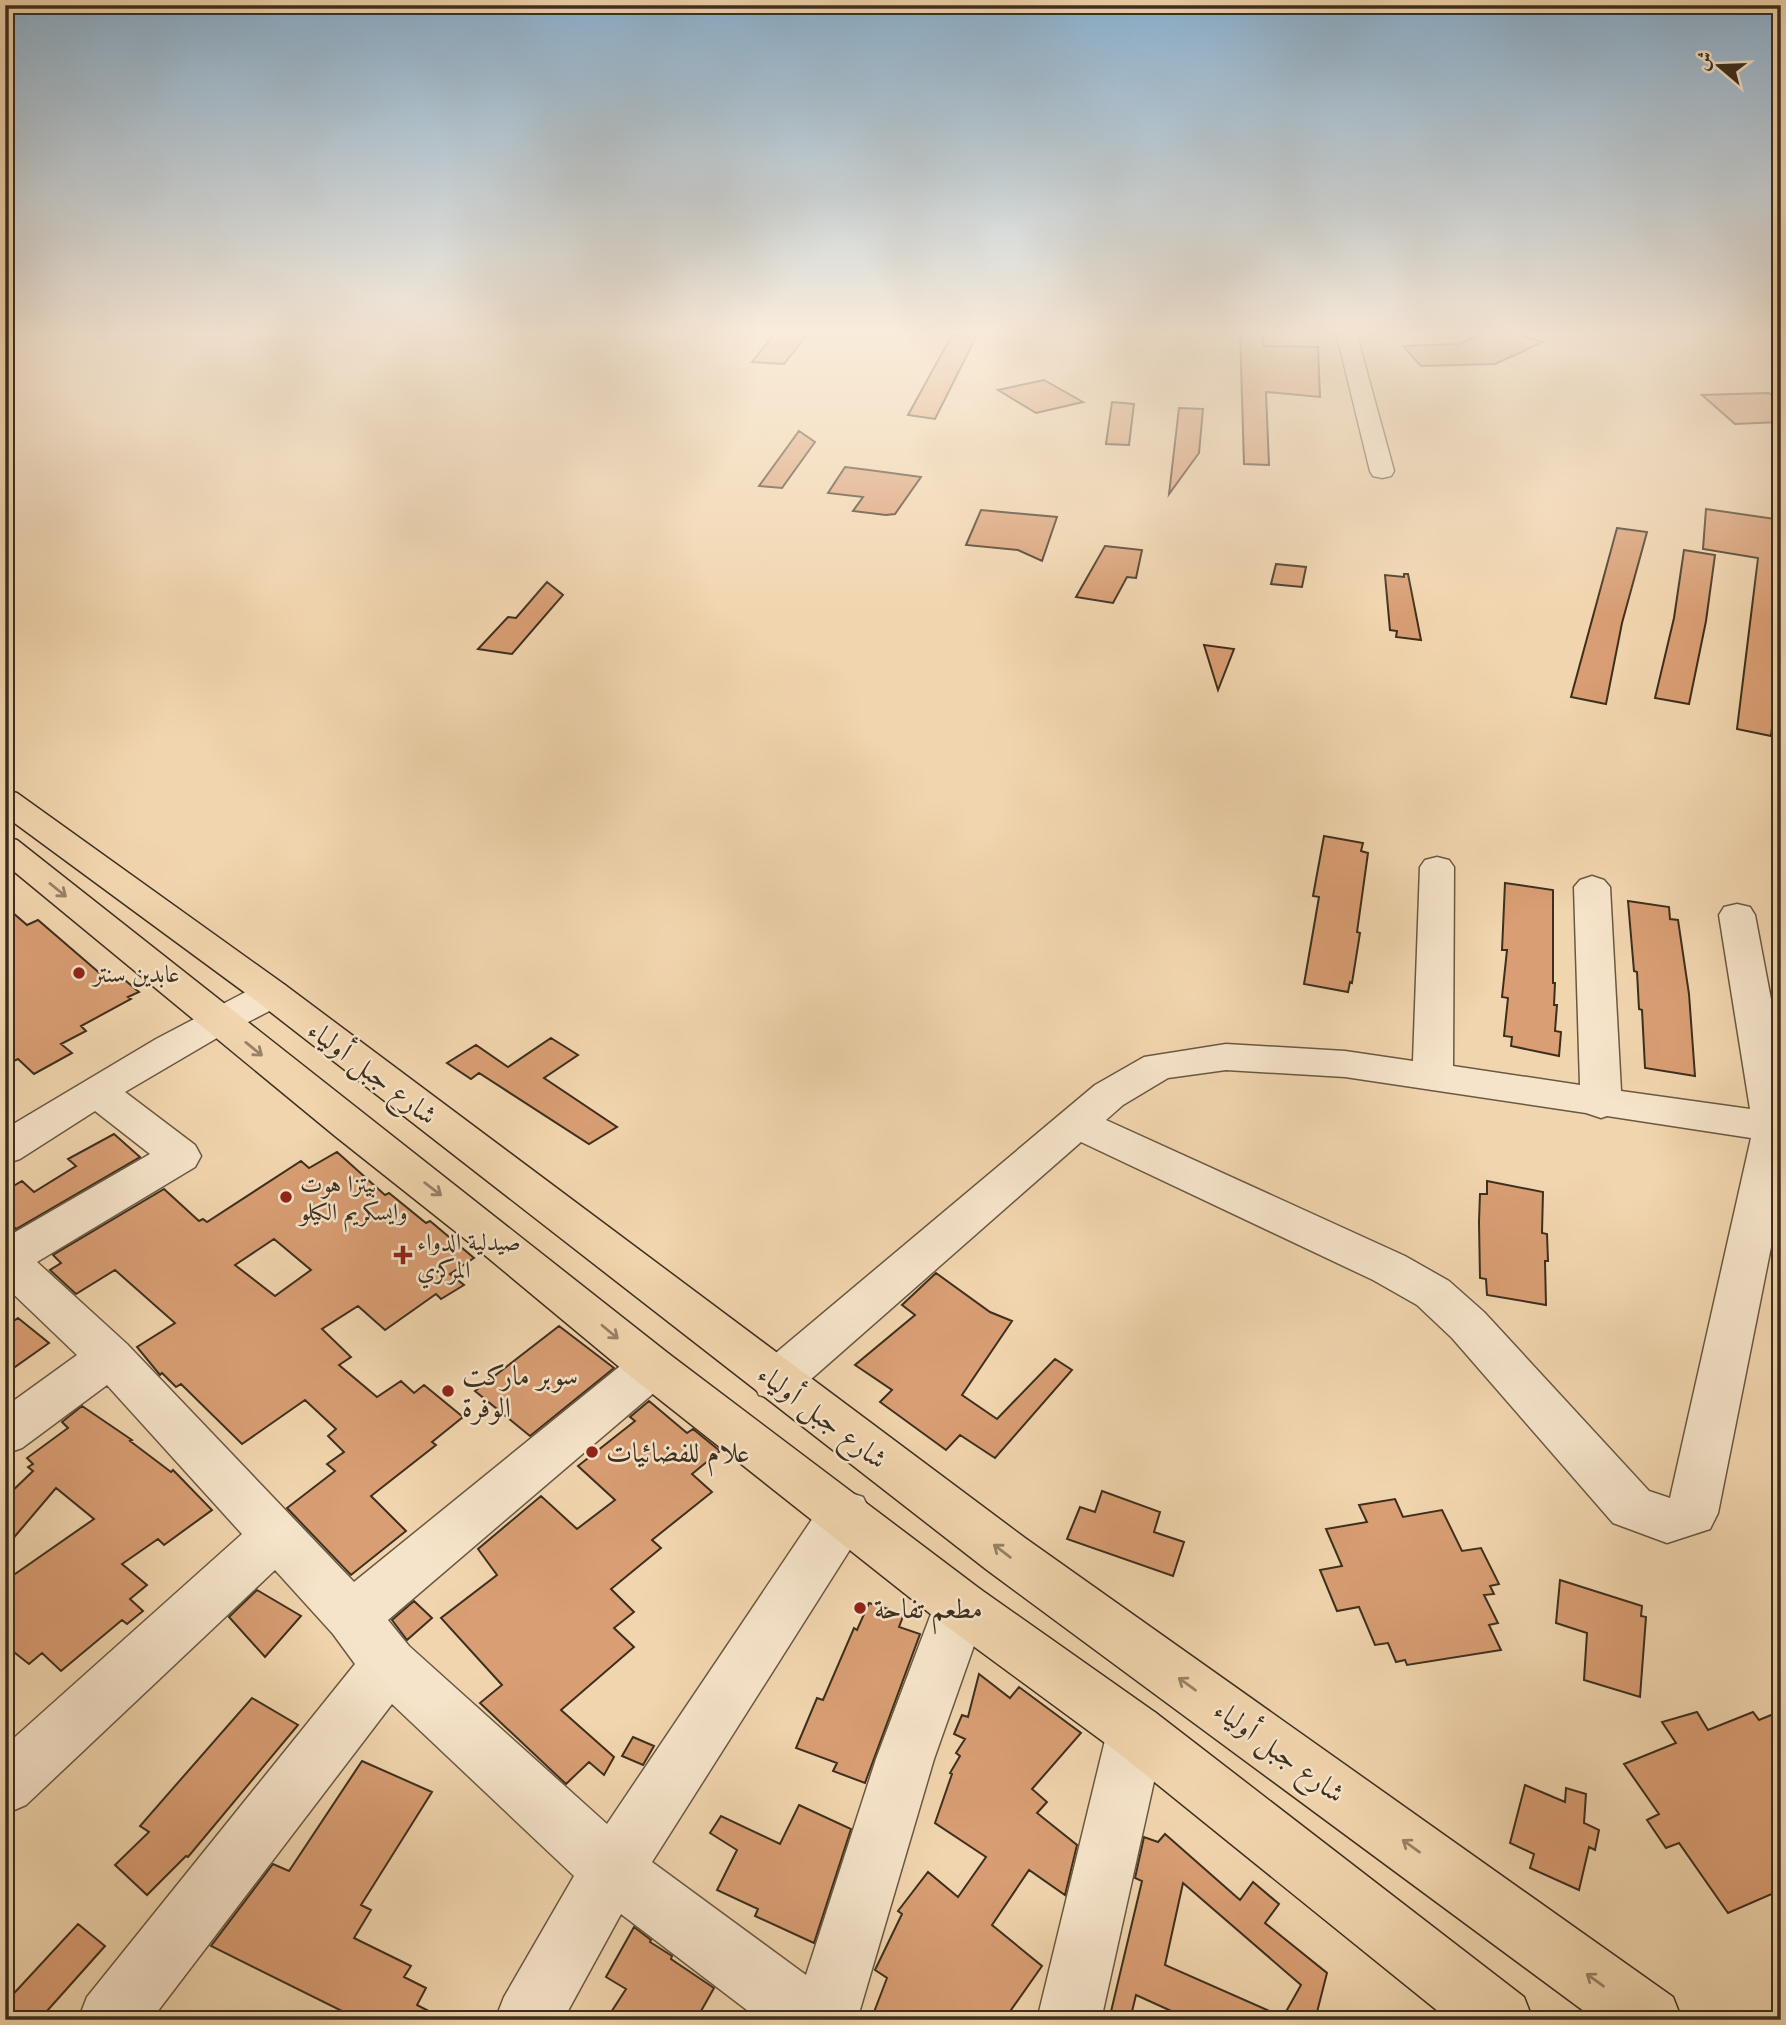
<svg xmlns="http://www.w3.org/2000/svg" width="1786" height="2025" viewBox="0 0 1786 2025" font-family="'Libre Caslon Text',Amiri,serif">
<style>
.building{fill:#d99e73;stroke:#3d2f1e;stroke-width:2;fill-rule:evenodd}
.lines{fill:none;stroke-linecap:round;stroke-linejoin:round}
.minor-casing{stroke:#6a5842;stroke-width:3}
.major-casing{stroke:#3d2f1e;stroke-width:3}
.minor{fill:#f6e4ca;fill-rule:evenodd}
.major{fill:#f1d5ae;fill-rule:evenodd}
.oneway{stroke:#978266}
.poi-dot{fill:#8f2418;stroke:#f6e4ca;stroke-width:2.5}
.labels{text-anchor:middle;dominant-baseline:central;stroke-width:5;stroke-linejoin:round;paint-order:stroke}
.poi-label{font-size:24px;fill:#3d2f1e;stroke:#f6e4ca;text-anchor:start}
.near-street-label{font-size:28px;fill:#3d2f1e;stroke:#f6e4ca}
.near-poi-label{font-size:28px;fill:#3d2f1e;stroke:#f6e4ca;text-anchor:start}
</style>
<rect width="100%" height="100%" fill="#f1d5ae"/>
<filter id="stains"><feTurbulence type="fractalNoise" baseFrequency=".00286" numOctaves="4"/><feColorMatrix values="0 0 0 0 .2 0 0 0 0 .09 0 0 0 0 .02 0 0 0 .5 -.17"/></filter>
<radialGradient id="worn" r=".72"><stop offset=".6" stop-color="#630" stop-opacity="0"/><stop offset="1" stop-color="#630" stop-opacity=".3"/></radialGradient>
<path class="building" d="M776 332H809L784 364 752 362Z
M1240 332H1262L1264 346 1318 347 1320 397 1266 392 1269 465 1244 464Z
M1487 332H1510L1543 342 1495 364 1421 366 1403 346 1459 344Z
M952 335 976 337 935 419 908 415Z
M1044 380 1083 402 1036 413 998 390Z
M1769 393 1781 403V422L1735 424 1702 395Z
M1112 402 1134 404 1129 445 1106 444Z
M1179 408 1203 409 1199 453 1169 494Z
M799 431 815 442 782 488 759 486Z
M845 467 869 470 921 477 895 514 886 515 853 511 863 497 828 493Z
M1706 509 1781 520V659L1771 736 1737 729 1758 558 1703 549Z
M981 510 1057 517 1042 561 1018 550 966 545Z
M1617 528 1647 532 1622 623 1606 704 1571 697Z
M1105 546 1142 550 1136 578 1127 577 1113 603 1076 597Z
M1684 550 1715 555 1706 621 1689 704 1655 698 1674 618Z
M1276 564 1306 567 1302 587 1271 584Z
M1404 574H1408L1421 640 1396 637 1397 631 1390 630 1385 575 1404 577Z
M547 582 563 595 512 654 478 649 508 617 516 618Z
M1204 645 1234 649 1218 690Z
M1324 836 1363 843 1361 851 1368 853 1357 932 1360 933 1352 983 1350 982 1348 992 1304 984 1319 897 1313 896Z
M1505 883 1553 890V983H1555L1554 1005H1557L1555 1031 1561 1032 1559 1056 1511 1046 1512 1037 1504 1036 1508 998 1502 997 1507 950H1502Z
M1628 901 1669 907 1670 919 1678 920 1689 994 1695 1076 1645 1068 1642 1010 1639 1009 1637 972 1634 971Z
M5 906 27 925 38 920 110 982 120 976 139 992 128 997 131 999 81 1026 86 1031 61 1044 72 1053 34 1074 18 1059 5 1065Z
M551 1038 578 1055 544 1078 617 1127 589 1144 479 1073 471 1079 447 1063 476 1045 508 1067Z
M114 1134 140 1157 16 1229 5 1219V1191L22 1181 34 1192 76 1166 68 1159Z
M337 1152 385 1195 389 1193 426 1223 430 1221 474 1258 450 1274 464 1285 441 1299 436 1294 385 1330 358 1306 322 1329 351 1357 339 1365 377 1397 401 1381 414 1393 424 1385 463 1417 432 1442 436 1445 371 1496 406 1531 351 1575 287 1508 335 1471 327 1464 344 1452 328 1436 336 1429 305 1400 242 1444 181 1384 176 1387 162 1373 160 1375 137 1347 175 1323 115 1270 76 1294 50 1270 61 1263 53 1255 164 1189 199 1221 203 1219 207 1222 301 1161 309 1168ZM274 1239 311 1270 275 1296 235 1265Z
M1487 1181 1543 1192 1542 1233 1547 1234 1548 1261H1545L1546 1305 1487 1295 1486 1279 1480 1278 1479 1222 1480 1194H1487Z
M936 1273 990 1312 1012 1321 962 1395 997 1419 1055 1359 1072 1370 995 1458 960 1435 946 1450 880 1402 892 1390 855 1365 915 1315 902 1305Z
M18 1318 49 1343 5 1374V1327Z
M559 1326 614 1368 530 1436 475 1391Z
M649 1401 687 1433 693 1429 720 1451 692 1474 712 1492 652 1540 661 1548 611 1589 634 1612 614 1628 634 1647 561 1710 614 1757 604 1775 589 1762 566 1784 480 1703 502 1685 441 1618 497 1575 478 1549 541 1496 577 1529 615 1500 578 1466 635 1421 630 1417Z
M82 1406 132 1440 130 1441 171 1472 173 1470 212 1510 164 1545 158 1539 122 1564 147 1585 130 1599 143 1611 127 1624 122 1620 61 1671 42 1653 29 1664 5 1645V1581L94 1519 56 1488 5 1548V1498L33 1471 28 1467 33 1464 27 1458 68 1428 62 1422Z
M1102 1491 1160 1512 1154 1532 1184 1542 1173 1576 1067 1539 1080 1507 1095 1512Z
M1395 1499 1403 1517 1442 1510 1462 1551 1481 1548 1499 1584 1490 1586 1494 1594 1484 1595 1498 1623 1489 1625 1501 1650 1407 1665 1405 1660 1396 1662 1388 1643 1375 1645 1359 1607 1337 1611 1320 1570 1342 1566 1326 1529 1367 1522 1359 1505Z
M1560 1580 1642 1606 1641 1616 1646 1617 1640 1697 1584 1680 1587 1633 1556 1623Z
M257 1590 301 1616 265 1657 229 1617Z
M414 1601 432 1618 407 1640 392 1620Z
M869 1603 904 1614 899 1627 920 1634 865 1783 833 1771 837 1763 796 1748 817 1698 823 1700 854 1628 857 1630Z
M979 1674 1010 1698 1019 1687 1081 1733 1032 1789 1047 1802 1037 1813 1077 1845 1065 1895 1029 1870 992 1925 1042 1966 1004 2020H871L887 1978 875 1970 902 1914 898 1911 928 1872 958 1897 986 1857 935 1823 952 1774 950 1773 960 1756 956 1753 965 1739 954 1734 962 1715 968 1717Z
M252 1698 298 1725 188 1857 186 1856 147 1895 115 1865 149 1832 140 1826Z
M1781 1711V1890L1728 1913 1679 1843 1666 1848 1647 1820 1659 1814 1624 1764 1676 1743 1662 1722 1697 1712 1708 1730 1753 1712 1759 1720Z
M633 1737 654 1746 643 1765 622 1756Z
M362 1761 432 1792 361 1905 371 1910 354 1938 411 1966 404 1977 426 1988 417 2005 446 2020H360L211 1946 273 1864 289 1871Z
M1525 1785 1565 1802 1566 1788 1586 1794 1584 1823 1599 1830 1595 1850 1589 1847 1579 1890 1530 1868 1534 1854 1510 1843Z
M799 1805 851 1829 814 1943 755 1916 758 1909 717 1890 737 1850 710 1833 721 1816 780 1844Z
M1165 1834 1240 1900 1253 1882 1279 1904 1265 1923 1327 1973 1315 2020H1191L1136 1995 1130 2020H1109L1142 1881 1135 1878 1144 1837 1158 1842ZM1183 1883 1301 1985 1283 2017 1165 1965Z
M78 1924 105 1946 39 2020H5V2003Z
M634 1927 651 1940 650 1942 672 1956 671 1959 714 1988 696 2020H606L626 1989 606 1977Z"/>
<g class="lines">
<defs>
<path id="minor" d="M1336 332H1356L1394 471 1391 476 1382 478 1373 476 1370 471Z
M1437 857 1449 860 1454 867 1453 1066 1580 1085 1574 887 1580 880 1592 876 1604 880 1610 887 1621 1091 1750 1109 1719 915 1724 907 1737 904 1750 907 1755 915 1781 1052V1197L1718 1513 1710 1529 1667 1543 1613 1523 1452 1338 1417 1305 1373 1280 1081 1142 793 1395 776 1400 759 1395 752 1381 759 1367 1095 1085 1144 1057 1226 1044 1345 1051 1413 1061 1420 867 1425 860ZM1226 1070 1345 1077 1586 1113 1601 1118 1607 1116 1751 1138 1670 1498 1649 1491 1484 1312 1449 1281 1405 1256 1106 1120 1123 1105 1168 1078Z
M272 982 285 985 291 994 285 1003 217 1038 125 1092 195 1145 201 1156 195 1167 37 1262 127 1344 354 1582 635 1354 652 1348 669 1354 676 1367 669 1380 388 1620 409 1646 607 1824 827 1497 845 1491 863 1497 871 1513 863 1529 652 1862 806 1975 876 1759 934 1606 942 1589 961 1582 980 1589 988 1606 934 1759 857 2020H760L621 1914 563 2020H495L504 1997 574 1876 392 1704 151 2020H78L87 1997 355 1664 333 1634 275 1570 26 1805 5 1814V1746L242 1534 107 1385 22 1448 5 1454V1407L77 1355 5 1286V1238L150 1154 95 1111 20 1159 5 1164V1129L156 1039 259 985Z
M1136 1705 1156 1713 1165 1732 1101 2020H1037L1107 1732 1116 1713Z"/>
<path id="major" d="M5 790 17 793 285 985 1025 1538 1673 1997 1682 2020H1596L987 1570 259 1003 5 816Z
M5 837 17 840 669 1354 980 1589 1156 1713 1524 1997 1533 2020H1449L1116 1751 942 1623 635 1380 475 1247 335 1136 5 864Z"/>
</defs>
<use href="#minor" class="minor-casing"/>
<use href="#major" class="major-casing"/>
<use href="#minor" class="minor"/>
<use href="#major" class="major"/>
</g>
<defs><path id="oneway-shaft" d="M-6 0H5M1.5-3L5.5 0L1.5 3" fill="none" stroke-width="1.6" stroke-linecap="round" stroke-linejoin="round" transform="scale(1.75)"/></defs>
<g class="oneway">
<use href="#oneway-shaft" transform="translate(58 890) rotate(39)"/>
<use href="#oneway-shaft" transform="translate(254 1049) rotate(39)"/>
<use href="#oneway-shaft" transform="translate(433 1189) rotate(37)"/>
<use href="#oneway-shaft" transform="translate(610 1332) rotate(40)"/>
<use href="#oneway-shaft" transform="translate(1002 1551) rotate(-143)"/>
<use href="#oneway-shaft" transform="translate(1187 1684) rotate(-144)"/>
<use href="#oneway-shaft" transform="translate(1411 1846) rotate(-144)"/>
<use href="#oneway-shaft" transform="translate(1595 1980) rotate(-144)"/>
</g>
<linearGradient id="sky" x2="0" y2="1"><stop stop-color="#8bb4d4"/><stop offset="0.54" stop-color="#f9ecdb"/><stop offset="1" stop-color="#f9ecdb" stop-opacity="0"/></linearGradient>
<rect width="1786" height="616" fill="url(#sky)"/>
<g class="poi-dot">
<circle cx="79" cy="973" r="7"/>
<circle cx="286" cy="1197" r="7"/>
<path d="M399.5 1244.5h7v7h7v7h-7v7h-7v-7h-7v-7h7z"/>
<circle cx="448" cy="1391" r="7"/>
<circle cx="592" cy="1452" r="7"/>
<circle cx="860" cy="1608" r="7"/>
</g>
<g class="labels">
<g class="poi-label">
<text x="93" y="973">عابدين سنتر</text>
<text x="300" y="1183">بيتزا هوت<tspan x="300" dy="28">وايسكريم الكيلو</tspan></text>
<text x="417" y="1241">صيدلية الدواء<tspan x="417" dy="28">المركزي</tspan></text>
</g>
<g class="near-street-label">
<text transform="translate(373 1072) rotate(37)">شارع جبل أولياء</text>
<text transform="translate(823 1416) rotate(37)">شارع جبل أولياء</text>
<text transform="translate(1280 1751) rotate(36)">شارع جبل أولياء</text>
</g>
<g class="near-poi-label">
<text x="462" y="1375">سوبر ماركت<tspan x="462" dy="32">الوفرة</tspan></text>
<text x="606" y="1452">علام للفضائيات</text>
<text x="874" y="1608">مطعم تفاحة</text>
</g>
</g>
<rect width="1786" height="2025" fill="none" stroke="#f1d5ae" stroke-width="28"/>
<rect x="7" y="7" width="1772" height="2011" fill="none" stroke="#3d2f1e" stroke-width="3.5"/>
<rect x="14" y="14" width="1758" height="1997" fill="none" stroke="#3d2f1e" stroke-width="2"/>
<g transform="translate(1719 66) rotate(289)" stroke="#f6e4ca" stroke-width="5" paint-order="stroke">
<path d="M0-5L12 26L0 18L-12 26Z" fill="#3d2f1e"/>
<text y="-10" font-size="19" font-weight="bold" text-anchor="middle" fill="#3d2f1e">ش</text>
</g>
<rect width="100%" height="100%" filter="url(#stains)"/>
<rect width="100%" height="100%" fill="url(#worn)"/>
</svg>
